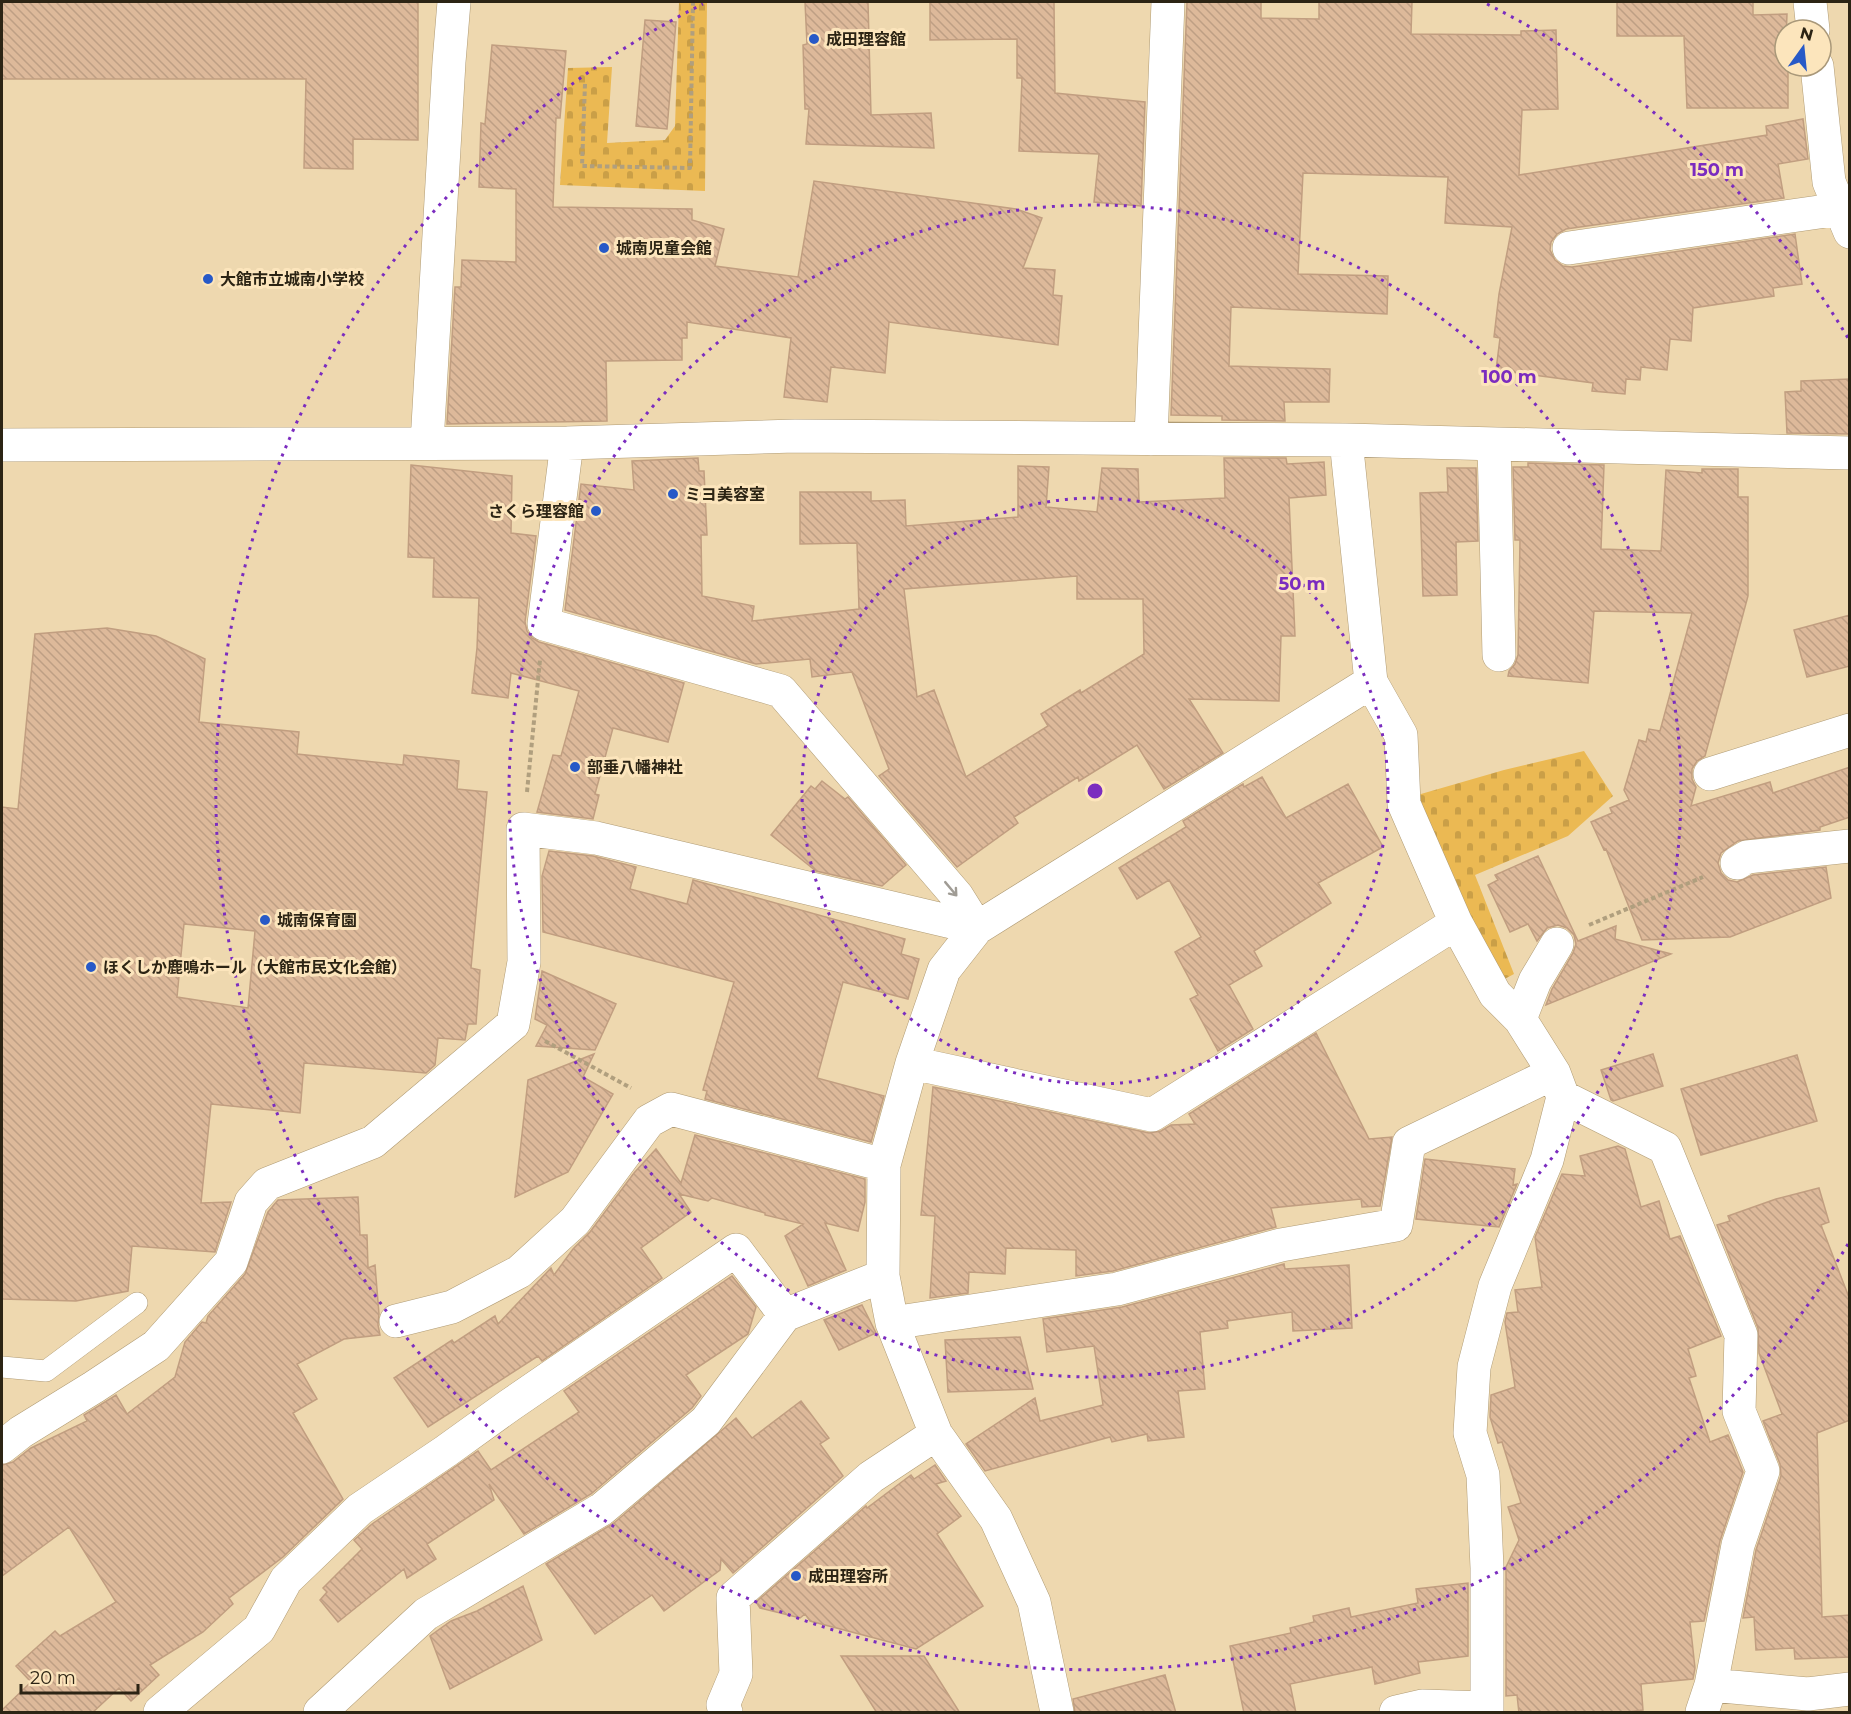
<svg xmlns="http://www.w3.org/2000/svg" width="1851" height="1714" viewBox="0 0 1851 1714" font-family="Montserrat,'Noto Sans JP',sans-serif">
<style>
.cemetery{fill:url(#cemetery-stones)}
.building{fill:url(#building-back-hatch);stroke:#c19e80;stroke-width:1.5;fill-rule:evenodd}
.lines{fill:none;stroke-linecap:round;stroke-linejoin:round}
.lane-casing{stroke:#b09b74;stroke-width:22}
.street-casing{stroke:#b09b74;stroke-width:34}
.path{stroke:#b09f7e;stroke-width:4;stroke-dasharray:4.5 3;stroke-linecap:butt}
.lane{stroke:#fff;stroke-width:21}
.street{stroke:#fff;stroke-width:33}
.oneway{stroke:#a09c95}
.ring{fill:none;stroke:#7b2cbf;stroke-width:3;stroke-dasharray:3 6}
.poi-dot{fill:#2759c7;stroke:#fce5bc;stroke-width:2}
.labels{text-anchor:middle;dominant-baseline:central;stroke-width:6;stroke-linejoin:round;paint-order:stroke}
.poi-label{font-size:16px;font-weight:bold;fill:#2c2414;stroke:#fce5bc;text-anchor:start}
.centre{fill:#7b2cbf;stroke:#fce5bc;stroke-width:3}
.ring-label{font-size:18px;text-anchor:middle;font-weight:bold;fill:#7b2cbf;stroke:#fce5bc;stroke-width:6;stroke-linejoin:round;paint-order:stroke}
</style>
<defs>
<pattern id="cemetery-stones" width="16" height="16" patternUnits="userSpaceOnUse" patternTransform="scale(1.5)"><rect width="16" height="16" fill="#ebb953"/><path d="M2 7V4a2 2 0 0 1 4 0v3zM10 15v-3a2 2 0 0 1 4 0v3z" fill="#ca9f47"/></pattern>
<pattern id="building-back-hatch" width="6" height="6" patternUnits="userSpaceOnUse" patternTransform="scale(1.5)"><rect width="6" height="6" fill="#ddb99a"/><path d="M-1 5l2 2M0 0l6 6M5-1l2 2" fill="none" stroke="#be9f84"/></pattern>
</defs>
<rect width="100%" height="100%" fill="#eed8af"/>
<path class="cemetery" d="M679 2H707L705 191 560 185 568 68 612 67 607 143 665 140 675 126Z
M1584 751 1613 796 1568 836 1475 875 1514 974 1497 983 1414 796 1504 770Z"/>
<path class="building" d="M2 2H418V140L353 139V169L304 168 306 79H2Z
M805 2H868L871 115 931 113 934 148 806 144 809 109H805L803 45 807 44Z
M930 2H1054L1055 93 1145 102 1141 206 1094 202 1099 154 1019 151 1022 78H1017V39L930 40Z
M1187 2H1261V18L1319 19V2H1412L1411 34 1521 35V31L1556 30 1558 109 1522 110 1519 175 1767 135 1766 126 1803 119 1808 159 1778 164 1784 198 1566 229 1557 234 1551 242 1550 250 1555 260 1563 266 1572 267 1795 234 1802 284 1773 288 1774 296 1693 308 1691 341 1670 339 1667 370 1641 367 1640 380 1626 379 1625 394 1592 391 1593 383 1496 370 1500 338 1494 337 1499 294 1512 227 1445 223 1448 177 1303 173 1298 274 1388 276 1387 314 1231 307 1229 366 1330 369 1329 402H1284L1285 421 1222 420V416L1171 415Z
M1617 2H1753V15L1787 14 1785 66H1788V108H1687L1684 36H1617Z
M645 20 676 22 667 129 636 126Z
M492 45 566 51 560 118H556L553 207 692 209V220L724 229 715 266 798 277 814 181 1016 209 1042 218 1023 268 1055 270 1053 295 1062 296 1058 345 889 322 885 373 831 367 827 402 784 397 791 338 687 322V338H682V360L606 361 607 421 447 424 455 287H461L462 260 516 262V189L479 187 481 123 485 124Z
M1850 379V434L1787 433 1785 392 1801 391V381Z
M698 458 699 471H704L707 535H701L702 596 754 606 752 621 859 609 857 543 800 544V492H871V501L905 500 906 526 1018 517V466L1049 467 1046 507 1097 512 1102 468 1138 469 1139 502 1225 498 1224 458H1286L1287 464 1324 462 1326 495 1289 498 1295 636H1281L1279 701 1189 699 1223 753 1164 789 1137 745 1079 781 1078 777 1014 817 1018 823 957 867 879 776 889 769 852 672 812 677 810 659 756 664 565 610 581 484 634 490 632 461ZM1077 576V599H1143L1144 654 1081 693 1080 690 1041 714 1048 726 966 777 934 690 917 697 904 589Z
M1528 463 1604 465 1601 549 1661 551 1666 470 1702 473V469H1738V497H1748V596L1705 756 1697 761 1692 769V779L1696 787 1691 806 1770 782 1773 793 1850 767V817L1820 827V830L1738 841 1721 853 1718 863 1721 873 1728 880 1737 882 1753 875 1826 867 1831 898 1730 937 1642 940 1606 849 1604 850 1591 822 1612 813 1610 808 1629 800 1624 790 1639 740 1646 742 1649 729 1660 731 1692 613 1594 611 1588 683 1508 676 1509 671 1515 664 1518 655 1520 540H1515L1513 467H1528Z
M411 465 512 476 511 533 536 536 525 622 527 631 532 638 539 642 684 683 668 742 613 728 595 794 599 795 593 819 537 812 553 755 561 756 579 691 511 673 508 698 472 693 477 648 479 598 433 597 434 558 408 557Z
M1447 468H1476L1478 541 1456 542 1457 595 1423 596 1420 493 1448 492Z
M1850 615V666L1807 677 1794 630Z
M107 628 156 636 205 659 199 722 299 732 297 754 403 765 404 755 459 761 457 789 487 792 471 968 480 970 476 1024H468L465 1040 438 1038 435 1065 426 1073 304 1063 300 1113 211 1104 201 1203 231 1202 215 1252 132 1246 128 1291 76 1301 2 1299V807L18 809 35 634ZM184 924 255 931 248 1008 177 997Z
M1262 777 1286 818 1348 784 1383 847 1318 883 1331 903 1254 951 1262 966 1229 985 1253 1029 1218 1051 1190 999 1198 995 1175 952 1201 937 1169 880 1137 899 1119 868 1186 827 1183 821 1243 784 1244 787Z
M822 781 845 799 848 797 906 865 882 886 816 871 771 835 811 786 815 789Z
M549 851 593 856 636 867 630 889 687 904 693 880 905 939 901 954 919 959 908 999 843 982 817 1078 884 1096 871 1142 705 1099 707 1091 703 1090 734 982 543 932 542 876Z
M1538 856 1578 941 1616 926 1615 939 1671 954 1546 1005 1552 989 1573 953 1576 944 1574 935 1567 928 1558 925 1547 928 1537 941 1528 924 1510 932 1488 885 1498 880 1495 875Z
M542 971 616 1004 595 1050 536 1046 547 1025 535 1019Z
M1316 1033 1369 1139 1392 1137 1380 1206 1362 1207 1361 1199 1271 1208 1276 1227 1113 1271 1076 1276V1250L1006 1248 1005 1274 969 1272 968 1293 930 1298 935 1216 921 1215 933 1087 1149 1133 1161 1131 1171 1125 1195 1124 1189 1114Z
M594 1054 583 1077 613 1094 568 1172 515 1197 528 1080Z
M1653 1054 1663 1086 1613 1101 1611 1100 1601 1070Z
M1797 1055 1817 1121 1701 1155 1681 1089Z
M695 1135 865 1179V1202L858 1231 825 1223 846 1270 808 1286 785 1236 803 1224 765 1215V1213L712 1198 708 1201 679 1194 691 1212 641 1248 662 1278 542 1361 538 1356 428 1427 394 1378 452 1340 454 1343 495 1316 498 1324 551 1268 554 1275 573 1249 590 1232 634 1173 656 1149 681 1183Z
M1618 1146 1625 1149 1641 1207 1659 1201 1670 1239 1680 1236 1721 1336 1688 1349 1696 1376 1689 1378 1710 1442 1728 1435 1743 1472 1720 1541 1704 1621 1690 1622 1695 1668 1693 1679 1641 1684 1643 1710 1619 1713H1519L1517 1695 1506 1696V1567L1519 1540 1508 1507 1521 1503 1502 1442 1498 1443 1490 1417 1491 1395 1515 1387 1505 1322 1507 1313 1518 1312 1515 1290 1542 1287 1535 1237 1562 1174 1585 1176 1580 1156Z
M1425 1159 1515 1169 1513 1185 1517 1184 1499 1227 1416 1219Z
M1819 1188 1829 1222 1821 1225 1850 1300V1420L1817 1433 1822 1617 1850 1615V1657L1795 1659 1794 1648 1756 1650 1754 1617 1743 1618 1756 1550 1781 1476 1780 1464 1763 1421 1782 1414 1759 1353 1758 1328 1717 1225 1730 1221 1728 1216 1776 1199Z
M358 1197 360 1235H367L368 1268 375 1265 379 1314 378 1325 380 1335 344 1339 297 1364 317 1399 293 1413 343 1499 283 1557 229 1598 233 1604 203 1632 150 1665 159 1675 131 1701 119 1688 92 1713H2V1710L31 1682 16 1666 55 1631 60 1636 116 1602 69 1527 2 1576V1465L13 1462 31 1448 87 1421 84 1415 116 1395 127 1414 175 1377 185 1342 202 1322 206 1323 208 1316 245 1274 268 1212 278 1200Z
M1284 1264 1285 1269 1349 1265 1352 1328 1293 1331 1292 1312 1227 1321 1228 1328 1200 1332 1205 1389 1178 1391 1184 1437 1148 1441 1147 1434 1112 1442 1110 1437 985 1471 966 1444 1035 1398 1040 1421 1103 1405 1094 1346 1047 1352 1043 1319 1122 1307Z
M732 1276 756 1307 748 1334 686 1375 701 1396 692 1408 591 1494 524 1534 489 1484 494 1500 427 1544 436 1559 407 1578 404 1569 338 1622 320 1600 327 1592 323 1588 362 1549 354 1540 372 1524 478 1451 491 1470 579 1412 564 1391Z
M862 1305 876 1333 839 1350 824 1320Z
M1020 1337 1033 1389 948 1392 945 1340Z
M801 1401 829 1438 820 1444 843 1476 733 1573 721 1559 720 1570 664 1611 652 1595 595 1634 546 1564 614 1523 736 1418 752 1438Z
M935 1465 946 1481 936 1484 961 1516 937 1534 983 1606 916 1649 810 1621 805 1614 800 1618 760 1608 756 1602 866 1506 867 1508 911 1475 914 1479Z
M1468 1583V1656L1418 1662 1420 1673 1375 1684 1372 1667 1290 1684 1296 1713H1244L1230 1646 1291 1633 1290 1628 1314 1622 1313 1616 1349 1608 1351 1617 1418 1603 1416 1589Z
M523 1586 542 1640 450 1689 430 1636 451 1621 477 1611Z
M841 1656H924L960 1713H877Z
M1165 1675 1176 1713H1075L1073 1699Z"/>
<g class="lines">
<defs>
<path id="lane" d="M2 1367 46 1371 137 1303"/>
<path id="street" d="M1810 2 1813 30
M1817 66 1829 182 1850 232
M1569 248 1840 209
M1151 439 1168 2
M427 443 449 62 454 2
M567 443 544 624 781 691 957 896 977 928
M1494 444 1499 655
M2 445 567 443 795 436 1346 440 1850 453
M1710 774 1850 730
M1737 863 1747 857 1850 846
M1456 923 1495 994 1520 1019
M912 1063 1152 1115 1456 923 1404 804 1401 735 1371 682
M1554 1073 1563 1097 1665 1148 1741 1335 1739 1411 1763 1471 1738 1545 1711 1685 1702 1712
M396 1321 452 1307 519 1272 575 1221 649 1121 671 1109 884 1165
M892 1323 1117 1289 1281 1245 1396 1225 1409 1143 1554 1073 1520 1019 1535 981 1557 944
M2 1447 21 1432 94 1387 156 1346 231 1262 251 1202 267 1184 373 1142 513 1024 524 962 523 829 596 838 977 928
M1711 1685 1808 1694 1850 1689
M160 1712 259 1629 286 1580 360 1509 446 1451 510 1405 736 1250 785 1315 883 1276
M320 1712 426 1614 602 1509 706 1421 785 1315
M726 1712 723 1705 736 1674 733 1598 871 1477 936 1434
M1057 1712 1034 1602 996 1519 936 1434 892 1323 883 1276 884 1165 912 1063 944 970 977 928 1371 682 1346 440
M1396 1712 1422 1706 1486 1708
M1487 1712V1568L1483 1475 1470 1433 1474 1367 1495 1286 1547 1160 1563 1097"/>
</defs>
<use href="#lane" class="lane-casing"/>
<use href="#street" class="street-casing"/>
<path class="path" d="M585 84 582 166 690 168 693 2
M527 792 540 660
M1589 925 1703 877
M545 1041 631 1088"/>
<use href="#lane" class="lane"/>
<use href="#street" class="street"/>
</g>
<defs><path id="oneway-shaft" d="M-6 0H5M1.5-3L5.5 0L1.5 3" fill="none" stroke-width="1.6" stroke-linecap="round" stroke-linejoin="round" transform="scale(1.5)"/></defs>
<use class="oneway" href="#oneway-shaft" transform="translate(951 889) rotate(50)"/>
<g class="ring">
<circle cx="1095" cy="791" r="293"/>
<circle cx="1095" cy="791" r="586"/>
<path d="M1848 1244A879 879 0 1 1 703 4M1487 4A879 879 0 0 1 1848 338"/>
</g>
<g class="poi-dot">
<circle cx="814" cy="39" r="6"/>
<circle cx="604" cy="248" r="6"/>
<circle cx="208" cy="279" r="6"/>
<circle cx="673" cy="494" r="6"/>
<circle cx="596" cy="511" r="6"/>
<circle cx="575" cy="767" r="6"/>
<circle cx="265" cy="920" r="6"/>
<circle cx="91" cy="967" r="6"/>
<circle cx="796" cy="1576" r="6"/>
</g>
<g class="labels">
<g class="poi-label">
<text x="826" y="39">成田理容館</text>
<text x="616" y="248">城南児童会館</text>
<text x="220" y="279">大館市立城南小学校</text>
<text x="685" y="494">ミヨ美容室</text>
<text x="584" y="511" text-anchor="end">さくら理容館</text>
<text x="587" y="767">部垂八幡神社</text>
<text x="277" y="920">城南保育園</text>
<text x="103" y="967">ほくしか鹿鳴ホール（大館市民文化会館）</text>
<text x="808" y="1576">成田理容所</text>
</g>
</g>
<circle cx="1095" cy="791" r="9" class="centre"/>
<g class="ring-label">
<text x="1717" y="176">150 m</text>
<text x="1509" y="383">100 m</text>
<text x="1302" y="590">50 m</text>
</g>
<rect width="1851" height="1714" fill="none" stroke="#2c2414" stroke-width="6"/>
<g transform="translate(1803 48) rotate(15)"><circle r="28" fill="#fce5bc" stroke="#a99879" stroke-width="1.5"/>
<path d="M0-4.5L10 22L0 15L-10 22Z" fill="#2759c7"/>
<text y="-9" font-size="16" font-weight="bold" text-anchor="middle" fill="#2c2414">N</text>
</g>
<path d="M21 1684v9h117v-9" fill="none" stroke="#2c2414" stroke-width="3"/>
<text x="30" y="1684" font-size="18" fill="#2c2414" stroke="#fce5bc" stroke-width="4.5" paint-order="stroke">20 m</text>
</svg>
